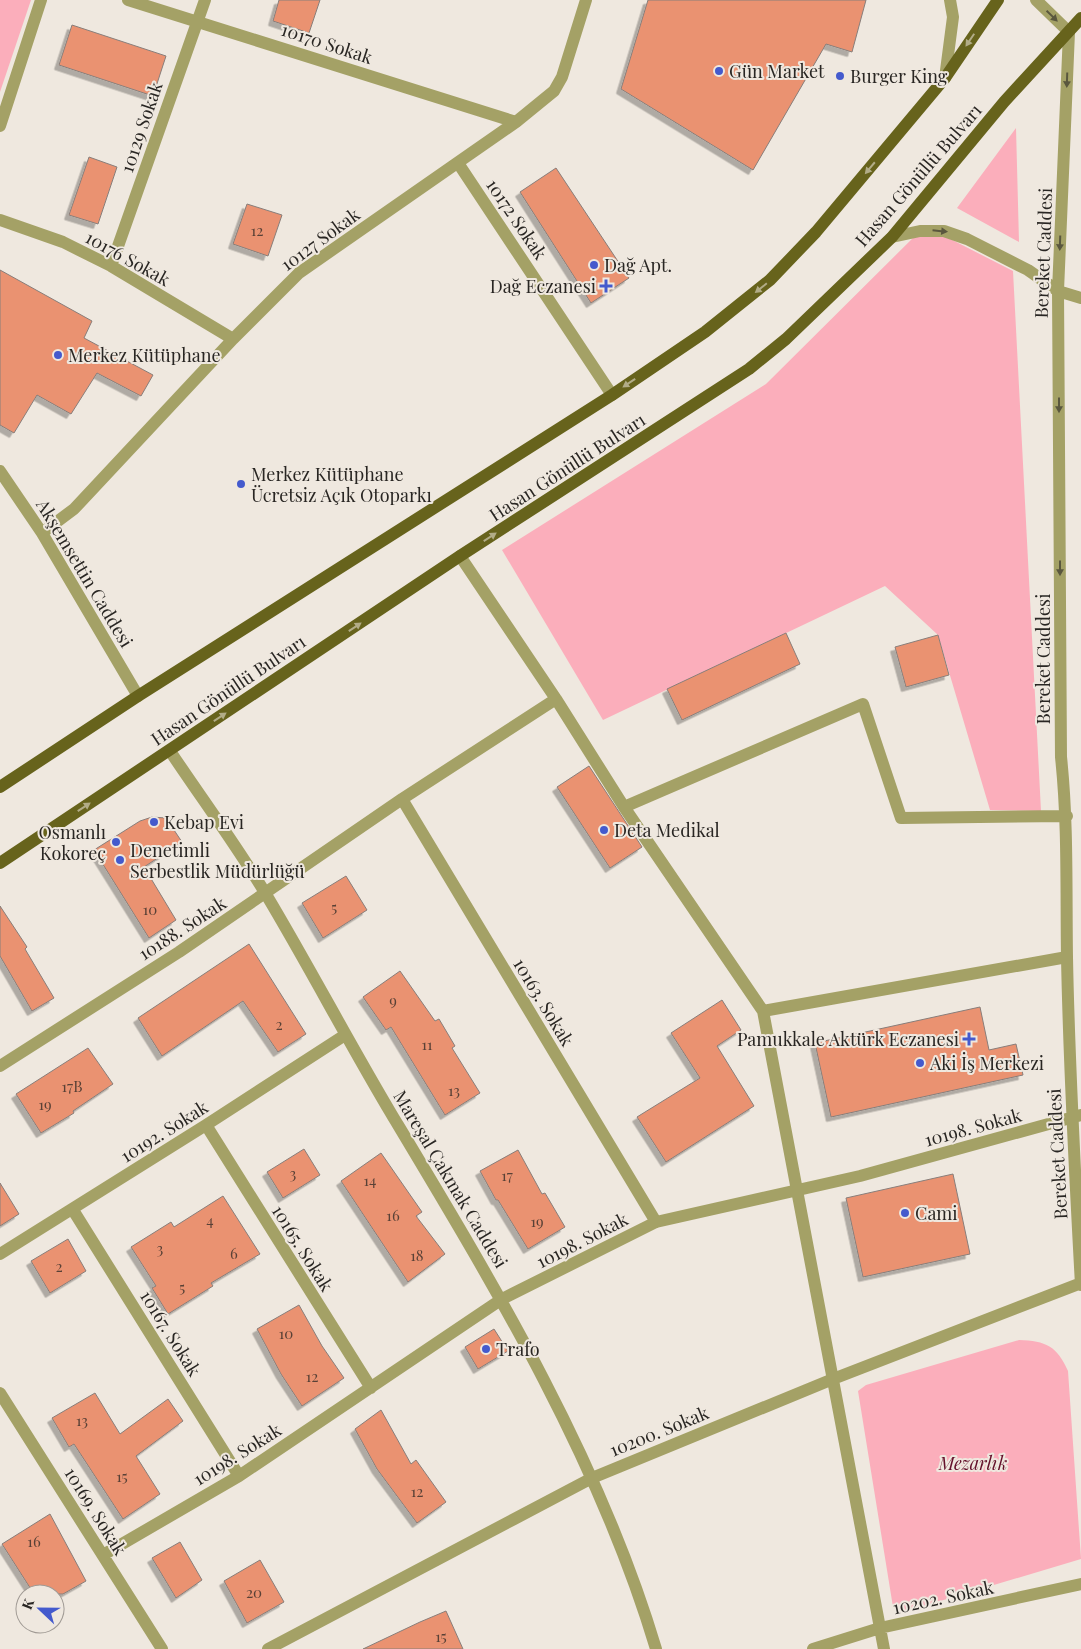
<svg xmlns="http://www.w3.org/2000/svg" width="1081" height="1649" viewBox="0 0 1081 1649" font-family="'Playfair Display',serif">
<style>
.green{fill:#fbaebb}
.building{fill:#ea9271;stroke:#887e7a;filter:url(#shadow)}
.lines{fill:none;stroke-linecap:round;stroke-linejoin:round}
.minor{stroke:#a4a166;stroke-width:12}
.major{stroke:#67631c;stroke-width:12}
.oneway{fill:#5a573e}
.oneway2{fill:#b2ac87}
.poi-dot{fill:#445acd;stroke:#efe8df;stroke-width:2}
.labels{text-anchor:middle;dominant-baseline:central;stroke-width:4;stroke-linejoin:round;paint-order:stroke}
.number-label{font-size:15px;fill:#594136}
.street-label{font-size:18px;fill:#292623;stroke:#efe8df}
.poi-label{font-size:18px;fill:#292623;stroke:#efe8df;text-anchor:start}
.park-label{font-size:18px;font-style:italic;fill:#64102a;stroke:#efe8df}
</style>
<defs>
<filter id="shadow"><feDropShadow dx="-4.5" dy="4.5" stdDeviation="0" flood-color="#0004"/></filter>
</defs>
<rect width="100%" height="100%" fill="#efe8df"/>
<path class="green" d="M0 0H31L0 92Z
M1016 128 1019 242 957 208Z
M925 226 1013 271 1041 811 990 810 938 635 885 586 603 720 502 550 766 384Z
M1019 1340C1046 1341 1057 1346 1068 1371L1081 1559 900 1613 893 1607 858 1391 866 1385Z"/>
<path class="building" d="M279 0H320L309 33 273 21Z
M648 0H866L852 52 826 44 753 170 621 89Z
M72 25 166 56 153 96 59 65Z
M89 157 117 167 98 224 69 215Z
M556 168 629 278 591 303 520 192Z
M247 204 282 215 268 256 233 244Z
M0 270 92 321 84 338 153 375 141 396 97 373 71 414 37 395 14 433 0 425Z
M786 633 800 664 682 720 667 689Z
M938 635 949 675 906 687 895 647Z
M589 766 642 847 610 868 557 787Z
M152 817 166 818 182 842 144 867 176 920 149 938 94 850 140 821Z
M346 876 367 910 323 938 302 903Z
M0 906 27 947 25 949 54 998 32 1011 0 956Z
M249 944 306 1034 278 1052 243 1001 162 1056 138 1018Z
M400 971 435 1021 439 1019 455 1046 452 1048 480 1093 445 1115 391 1027 386 1030 363 997Z
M722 1000 741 1030 717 1046 754 1106 666 1162 637 1117 700 1078 671 1033Z
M980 1007 989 1050 1016 1044 1023 1075 831 1117 815 1043Z
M88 1048 113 1084 73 1111 74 1113 41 1133 16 1094Z
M304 1149 320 1175 283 1198 267 1172Z
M518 1150 542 1194 545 1193 565 1227 528 1249 498 1200H496L480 1171Z
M381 1153 422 1212 416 1216 445 1254 408 1282 341 1181Z
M953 1174 970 1254 863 1277 846 1198Z
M0 1183 19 1214 0 1226Z
M223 1196 260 1254 211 1283 213 1286 168 1314 152 1288 156 1286 131 1247 171 1222 174 1227Z
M68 1239 86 1271 50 1293 31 1261Z
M299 1305 322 1346 344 1378 302 1406 281 1374 257 1329Z
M494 1329 508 1351 478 1369 465 1347Z
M95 1393 120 1434 168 1399 183 1421 136 1456 160 1494 123 1519 74 1444 69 1447 52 1418Z
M381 1410 411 1464 416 1460 446 1502 417 1523 377 1469 355 1429Z
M50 1514 86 1581 63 1594H34L2 1544Z
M180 1542 202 1580 176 1598 152 1558Z
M260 1560 284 1602 247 1623 224 1581Z
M446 1611 463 1649H363L420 1622Z"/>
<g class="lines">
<path class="minor" d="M128 0 516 122
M1036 0 1069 32 1058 291 1061 757C1068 823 1066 890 1067 957 1069 1066 1075 1176 1081 1285
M945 78 953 17 950 0
M0 126 41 0
M458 163 612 395
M0 220 63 242 111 266 233 339
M892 237 920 231H944L967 239 1028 270 1058 291 1081 298
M111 266 205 0
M0 471 42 533 138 696
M42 533 74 509 233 339 299 273 516 122 554 91 562 77 586 0
M460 556 556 699 624 807 763 1011 884 1649
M170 751C202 799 237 846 267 896 310 968 349 1043 392 1115 494 1285 599 1458 656 1649
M402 799 656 1222
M624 807 863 704 901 818 1067 816
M763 1011 1067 957
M0 1066 179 952 402 799 556 699
M206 1125 371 1388
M73 1210 239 1476
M0 1254 206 1125 345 1035
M0 1393 162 1649
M103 1555 239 1476 502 1299 656 1222 860 1176 1081 1115
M268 1649 592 1478 833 1379 1081 1283
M813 1649 880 1628 1081 1584"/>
<path class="major" d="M0 787 138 696 612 395 705 332 770 280 816 232 945 78 998 0
M0 863 460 556 749 369 786 339 892 237 1004 102 1081 18"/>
</g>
<defs><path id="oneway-solid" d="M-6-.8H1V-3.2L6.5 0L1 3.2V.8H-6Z" transform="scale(1.25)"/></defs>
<g class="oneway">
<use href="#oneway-solid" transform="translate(1052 16) rotate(44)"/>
<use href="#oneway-solid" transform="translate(1067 80) rotate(92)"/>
<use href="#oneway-solid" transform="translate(940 231) rotate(6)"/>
<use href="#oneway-solid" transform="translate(1060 243) rotate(92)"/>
<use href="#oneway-solid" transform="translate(1059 405) rotate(90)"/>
<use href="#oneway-solid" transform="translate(1060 568) rotate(90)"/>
</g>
<g class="oneway2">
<use href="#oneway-solid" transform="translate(970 40) rotate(124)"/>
<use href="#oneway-solid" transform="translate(870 168) rotate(130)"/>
<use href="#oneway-solid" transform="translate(761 288) rotate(141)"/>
<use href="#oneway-solid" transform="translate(629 383) rotate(146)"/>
<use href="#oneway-solid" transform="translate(490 537) rotate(-33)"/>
<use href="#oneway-solid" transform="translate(355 627) rotate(-34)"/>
<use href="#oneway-solid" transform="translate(220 717) rotate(-34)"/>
<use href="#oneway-solid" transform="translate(84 807) rotate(-33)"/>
</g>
<g class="poi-dot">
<circle cx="719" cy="71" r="5"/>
<circle cx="840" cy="76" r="5"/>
<circle cx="594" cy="265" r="5"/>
<path d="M603.5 278.5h5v5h5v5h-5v5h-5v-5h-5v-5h5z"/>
<circle cx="58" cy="355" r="5"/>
<circle cx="241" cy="484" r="5"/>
<circle cx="154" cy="822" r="5"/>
<circle cx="604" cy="830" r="5"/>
<circle cx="116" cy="842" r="5"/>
<circle cx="120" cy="860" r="5"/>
<path d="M966.5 1031.5h5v5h5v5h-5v5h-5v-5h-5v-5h5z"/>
<circle cx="920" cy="1063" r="5"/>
<circle cx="905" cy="1213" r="5"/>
<circle cx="486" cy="1349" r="5"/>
</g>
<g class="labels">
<g class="number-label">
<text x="257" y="230">12</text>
<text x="334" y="907">5</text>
<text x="150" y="909">10</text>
<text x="393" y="1000">9</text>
<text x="279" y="1024">2</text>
<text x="427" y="1044">11</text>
<text x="72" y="1086">17B</text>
<text x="454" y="1090">13</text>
<text x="45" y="1104">19</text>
<text x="293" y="1173">3</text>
<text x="507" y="1175">17</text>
<text x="370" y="1180">14</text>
<text x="393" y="1215">16</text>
<text x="210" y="1220">4</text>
<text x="537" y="1221">19</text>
<text x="160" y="1248">3</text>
<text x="234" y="1253">6</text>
<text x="417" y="1255">18</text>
<text x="59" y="1266">2</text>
<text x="182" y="1287">5</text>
<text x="286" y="1333">10</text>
<text x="312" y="1376">12</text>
<text x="82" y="1420">13</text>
<text x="122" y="1476">15</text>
<text x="417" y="1491">12</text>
<text x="34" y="1541">16</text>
<text x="254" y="1592">20</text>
<text x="441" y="1636">15</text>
</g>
<g class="street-label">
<text transform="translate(327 43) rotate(18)">10170 Sokak</text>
<text transform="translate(141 127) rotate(-71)">10129 Sokak</text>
<text transform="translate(918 175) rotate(-49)">Hasan Gönüllü Bulvarı</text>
<text transform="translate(517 219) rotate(56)">10172 Sokak</text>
<text transform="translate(320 239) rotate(-36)">10127 Sokak</text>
<text transform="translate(1043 253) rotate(-88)">Bereket Caddesi</text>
<text transform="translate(128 258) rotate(29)">10176 Sokak</text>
<text transform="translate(567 467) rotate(-33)">Hasan Gönüllü Bulvarı</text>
<text transform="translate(85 573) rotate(59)">Akşemsettin Caddesi</text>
<text transform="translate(1043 659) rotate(-90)">Bereket Caddesi</text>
<text transform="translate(228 690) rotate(-34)">Hasan Gönüllü Bulvarı</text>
<text transform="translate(182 928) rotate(-33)">10188. Sokak</text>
<text transform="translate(544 1002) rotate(59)">10163. Sokak</text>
<text transform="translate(973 1127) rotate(-15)">10198. Sokak</text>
<text transform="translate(164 1131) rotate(-32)">10192. Sokak</text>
<text transform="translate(1057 1154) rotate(-93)">Bereket Caddesi</text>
<text transform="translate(451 1179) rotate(59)">Mareşal Çakmak Caddesi</text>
<text transform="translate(582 1240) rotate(-27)">10198. Sokak</text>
<text transform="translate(303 1248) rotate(58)">10165. Sokak</text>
<text transform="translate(171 1333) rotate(58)">10167. Sokak</text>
<text transform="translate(659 1431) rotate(-22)">10200. Sokak</text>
<text transform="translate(237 1454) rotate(-32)">10198. Sokak</text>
<text transform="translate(96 1511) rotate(58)">10169. Sokak</text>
<text transform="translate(943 1597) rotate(-12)">10202. Sokak</text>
</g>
<g class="poi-label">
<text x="729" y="71">Gün Market</text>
<text x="850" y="76">Burger King</text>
<text x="604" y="265">Dağ Apt.</text>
<text x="596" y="286" text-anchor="end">Dağ Eczanesi</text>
<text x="68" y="355">Merkez Kütüphane</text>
<text x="251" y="474">Merkez Kütüphane<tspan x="251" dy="21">Ücretsiz Açık Otoparkı</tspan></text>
<text x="164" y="822">Kebap Evi</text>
<text x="614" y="830">Deta Medikal</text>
<text x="106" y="832" text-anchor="end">Osmanlı<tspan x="106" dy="21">Kokoreç</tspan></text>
<text x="130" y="850">Denetimli<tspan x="130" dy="21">Serbestlik Müdürlüğü</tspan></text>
<text x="959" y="1039" text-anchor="end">Pamukkale Aktürk Eczanesi</text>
<text x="930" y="1063">Aki İş Merkezi</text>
<text x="915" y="1213">Cami</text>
<text x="496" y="1349">Trafo</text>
</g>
<g class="park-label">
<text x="973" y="1463">Mezarlık</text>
</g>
</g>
<g transform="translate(40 1609) rotate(292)"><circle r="24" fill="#efe8df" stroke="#a09a94"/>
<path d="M0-4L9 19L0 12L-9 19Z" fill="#445acd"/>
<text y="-8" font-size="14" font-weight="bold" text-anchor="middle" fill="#292623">K</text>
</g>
</svg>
